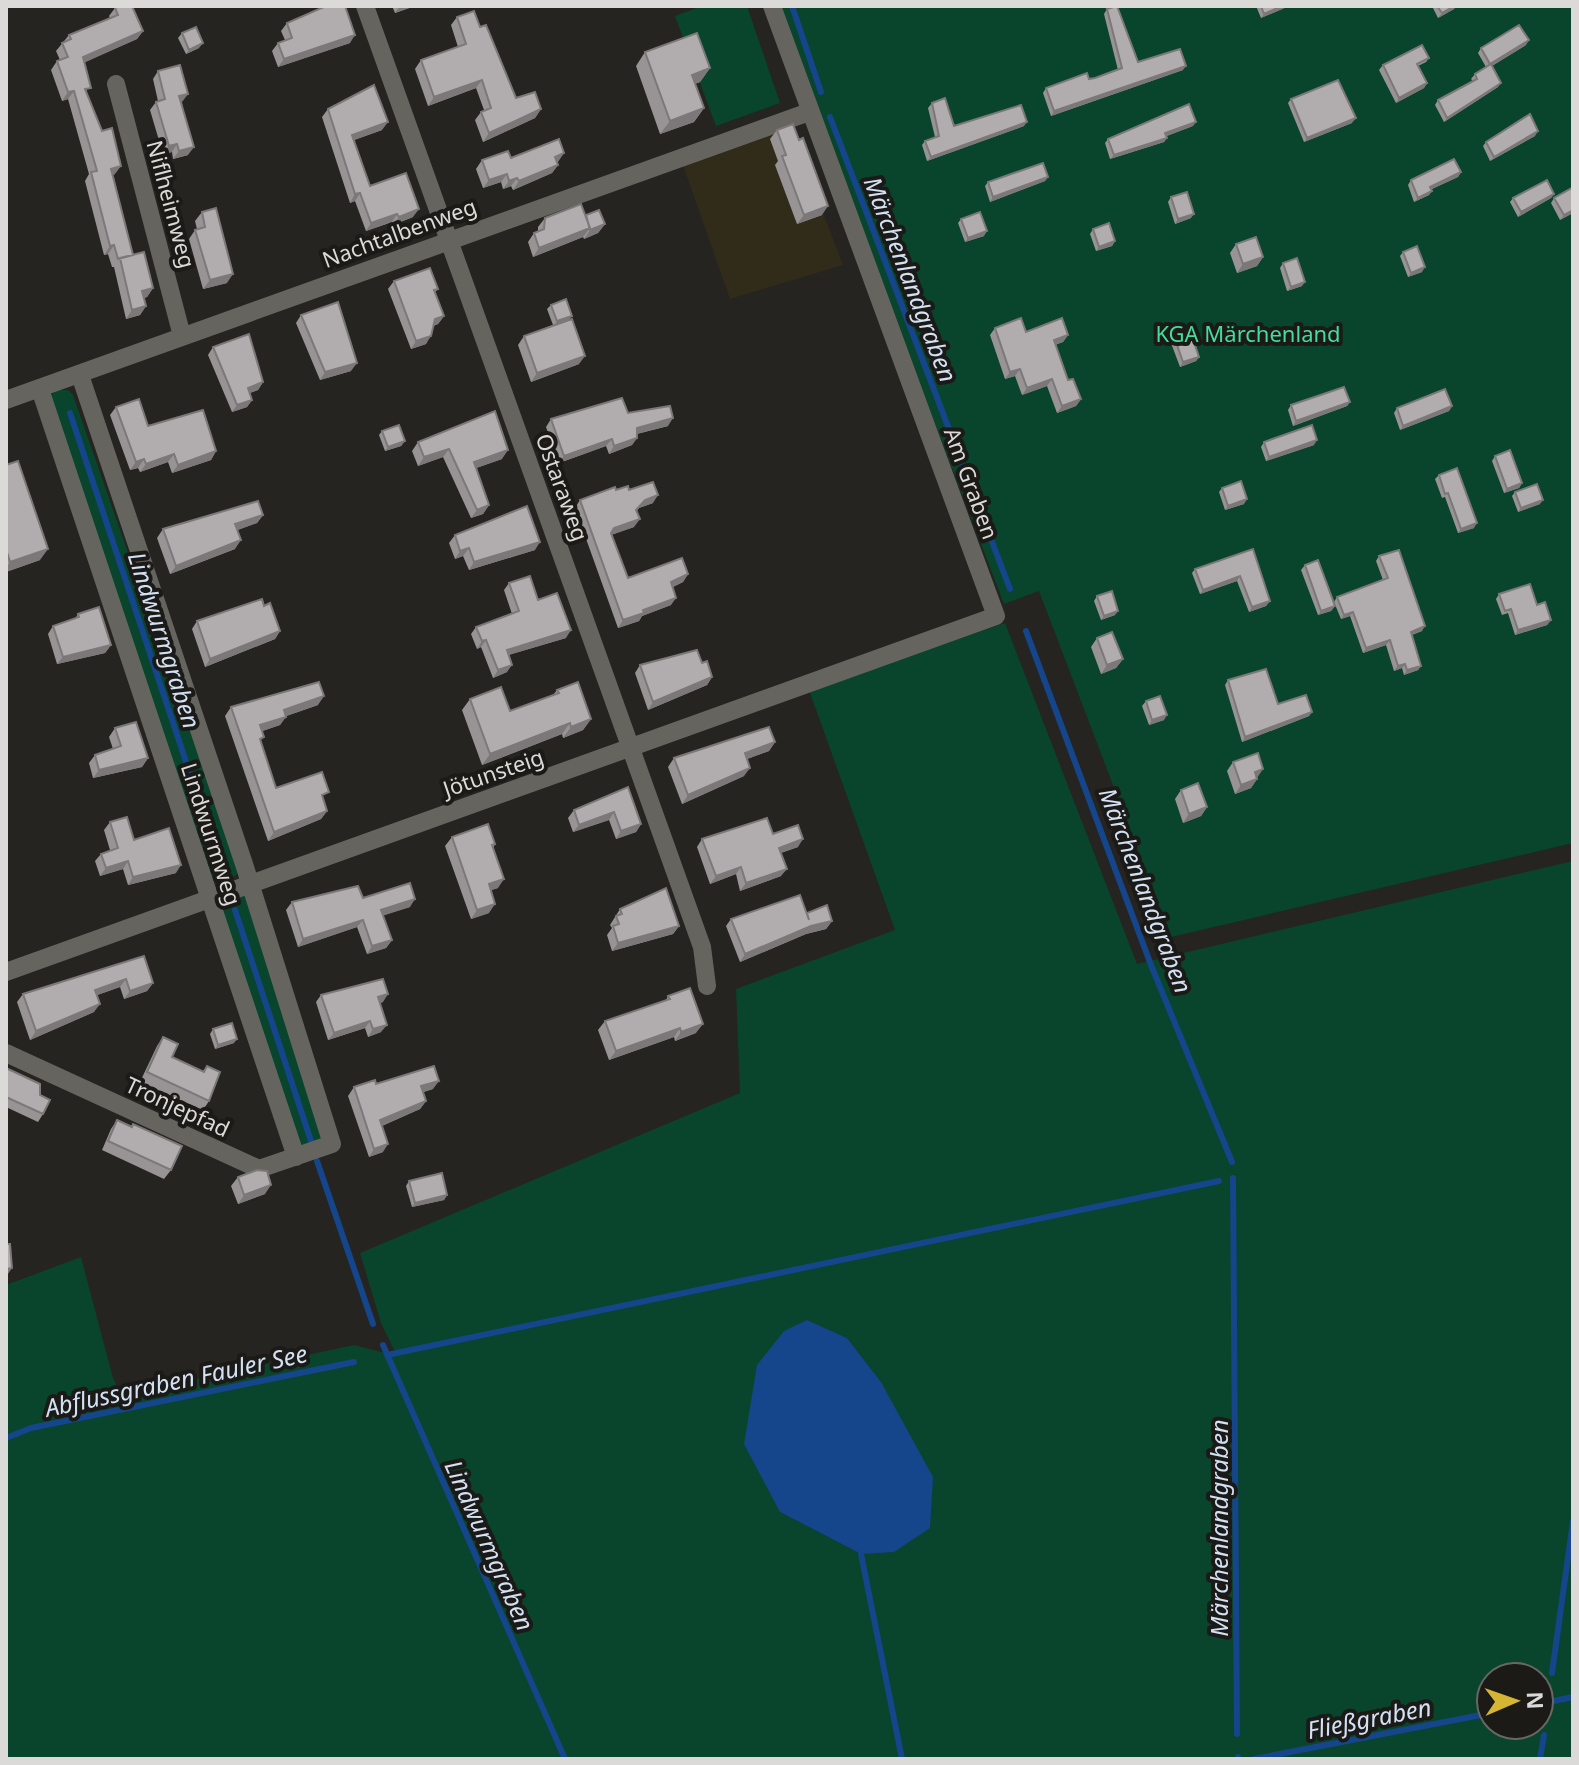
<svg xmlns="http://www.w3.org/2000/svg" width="1579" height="1765" viewBox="0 0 1579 1765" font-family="'Noto Sans',sans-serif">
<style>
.commercial{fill:#312b1a}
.green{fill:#09442c;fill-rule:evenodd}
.water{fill:#15468c}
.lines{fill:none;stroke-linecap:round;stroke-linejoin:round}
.stream{stroke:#15468c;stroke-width:6}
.street{stroke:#65645f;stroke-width:18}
.wall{fill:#989496}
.shaded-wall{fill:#7c787a}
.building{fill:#b1acae;stroke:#7c787a;stroke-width:2}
.labels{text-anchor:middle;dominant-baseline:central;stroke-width:8;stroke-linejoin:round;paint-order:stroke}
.street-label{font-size:22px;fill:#dbdad8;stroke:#1b1a17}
.park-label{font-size:22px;fill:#43dd9c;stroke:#1b1a17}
.water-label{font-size:24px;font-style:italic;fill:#d3e1f5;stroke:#1b1a17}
</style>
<rect width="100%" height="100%" fill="#252420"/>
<path class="commercial" d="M790 127 843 265 730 299 683 165Z"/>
<path class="green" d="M702 6H747L780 103 716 126 675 16Z
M780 6H1573V843L1171 937 1039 591 1004 604 817 115Z
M57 390H68L73 395 236 862 237 874 226 885 208 881 50 405 52 394Z
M1005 623 1137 964 1573 861V1759H6V1285L81 1257 113 1378 121 1395 354 1345 397 1356 381 1323 360 1253 740 1093 736 989 895 930 809 690ZM807 1320 847 1338 881 1382 861 1554 780 1512ZM1491 1677H1539V1725H1491Z
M237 895 245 896 322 1135 320 1143 300 1148 218 904Z"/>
<path class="water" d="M807 1320 847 1338 881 1382 933 1477 930 1528 894 1552 861 1554 780 1512 744 1444 757 1365 784 1331Z"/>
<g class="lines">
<path class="stream" d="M792 6 821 92
M830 117 1010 589
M70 413 225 879
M1026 631 1151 965 1232 1162
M235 910 311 1141
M317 1161 373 1324
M1233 1178 1237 1734
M383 1345 565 1759
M387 1355 1219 1181
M6 1438 31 1428 354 1362
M861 1554 902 1759
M1552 1673 1573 1521
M1539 1704 1573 1697
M1547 1712 1550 1694
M1238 1757V1759
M1254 1759 1491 1713
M1540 1759 1544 1735"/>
<path class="street" d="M365 6 702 947 707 986
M116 84 182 336
M40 389 296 1157
M6 400 809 112
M6 972 996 616 772 6
M6 1053 259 1169 332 1144 244 864 80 375"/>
</g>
<path class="wall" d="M392 6H415L395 13Z
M1256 6H1289L1261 18Z
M1432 6H1456L1454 9 1438 18Z
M115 8 143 31 137 39 84 62 87 94 115 174 113 175 133 255 153 288 147 297 144 298 146 306 140 315 126 319 114 267H112L108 254 104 255 85 181 89 174 68 99 62 101 51 70 57 61 60 60 56 51 69 35 110 18 109 16Z
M1107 9 1138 62 1183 70 1051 116 1043 93 1046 88 1095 78 1118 70 1104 14Z
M457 17 480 27 516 98 541 109 535 118 483 142 475 120 481 112 484 110 476 88 428 106 415 69 421 60 458 47 451 25Z
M287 23 350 43 278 67 272 51 278 43 285 40 281 31Z
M182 33 199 48 186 54 178 38Z
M1526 45 1492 66 1498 87 1444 122 1435 105 1438 100 1473 81 1471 79 1475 74 1486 67 1478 53 1481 48Z
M645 52 710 68 700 82 695 84 704 108 694 122 660 134 636 66Z
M1429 58 1426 62 1418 66 1427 83 1424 88 1396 103 1379 70 1383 65Z
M158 71 182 102 188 155 173 159 172 152 163 154 150 110 156 102 158 101 153 79Z
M1291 99 1352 123 1304 142 1288 103Z
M932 103 954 126H1024L927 161 922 145 925 141 935 137 928 108Z
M328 109 382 130 354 140 370 186 413 217 393 225 392 222 366 231 355 201 350 203 322 117Z
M1193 126 1166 136 1167 138 1164 142 1110 159 1105 143 1108 139Z
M777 130 822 215 797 224 775 165 778 161 770 139Z
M1535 136 1490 161 1483 146 1486 142Z
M511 158 558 162H557L558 165 552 173 513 190 511 186 503 189 501 182 483 188 476 169 482 160Z
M1461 172 1458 177 1432 189 1429 195 1414 202 1408 185 1411 180Z
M1048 177 1045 181 990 202 985 186 988 182Z
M1554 194 1551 198 1518 217 1510 202 1513 198Z
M1171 197 1191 218 1175 224 1168 202Z
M1554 198 1573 213 1560 220 1551 203Z
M202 212 227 283 203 289 189 239 195 230 197 229 195 221Z
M586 215 605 224 598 233 584 239 583 237 533 257 528 242 534 233 538 232V227L545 218 585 216Z
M961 219 984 236 965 242 958 223Z
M1093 229 1115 241 1112 246 1096 251 1090 234Z
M1236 244 1263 257 1257 266 1237 273 1230 253Z
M1403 252 1422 272 1408 277 1400 256Z
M1283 263 1302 286 1287 291 1280 268Z
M394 281 438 289 435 292 444 316 438 324 433 326 426 344 411 349 388 289Z
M551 305 570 320 579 364 531 382 518 345 524 336 553 325 547 309Z
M301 315 351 371 320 380 296 323Z
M995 328 1068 335 1063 342 1055 345 1068 380 1081 399 1076 406 1057 413 1047 386 1022 395 1015 376 1005 379 990 335Z
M1175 339 1199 357 1196 361 1180 367 1171 343Z
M213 347 263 382 258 390 250 393 252 400 247 407 232 412 208 355Z
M1350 402 1347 406 1293 426 1288 410 1291 405Z
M1452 406 1449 411 1400 430 1394 413 1397 408Z
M116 407 148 426 216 451 211 460 172 473 168 462 140 472 138 468 130 470 110 415Z
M628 413 668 426 637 434V438L632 445 609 454 606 446 559 463 546 427 551 419Z
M382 431 405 441 401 446 385 451 379 435Z
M418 442 502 459 476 468 489 505 483 514 471 518 443 457 418 466 412 451Z
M1264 442 1314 445 1266 461 1261 447Z
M1495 456 1522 483 1519 488 1504 493 1492 461Z
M6 465 40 560 6 572Z
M1439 475 1474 528 1458 533 1445 497 1442 498 1435 479Z
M1222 488 1244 504 1225 510 1219 492Z
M616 490H629L653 503 639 508 637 511 634 527 611 535 628 578 688 574 683 582 673 587 671 605 642 616 639 621 618 628 575 508 580 500Z
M1515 492 1540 504 1518 512 1512 496Z
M263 515 257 523 237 530 235 549 170 574 157 538 163 529Z
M455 535 535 550 469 570 463 556 455 559 449 543Z
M1253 549 1270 601 1266 606 1249 612 1237 581 1200 594 1192 573 1195 569Z
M1379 556 1422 631 1412 635 1421 666 1418 670 1404 675 1402 668 1394 671 1386 645 1363 653 1350 616 1341 619 1334 602 1337 597 1383 580 1376 561Z
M1305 565 1335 606 1331 611 1318 615 1301 570Z
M509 583 538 600 566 638 508 655 507 672 493 678 481 647 477 649 471 634 476 627 512 614 504 590Z
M1499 594 1551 620 1547 625 1515 635 1508 613 1502 615 1496 599Z
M1097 596 1115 615 1101 620 1094 601Z
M264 606 280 631 275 639 205 667 192 629 197 621Z
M78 614 111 645 105 653 57 664 48 634 53 626 75 619Z
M1097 638 1123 659 1116 668 1101 674 1091 647Z
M702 663 712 677 707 685 648 710 635 673 640 665Z
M1228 680 1278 704 1312 712 1309 716 1242 742 1225 685Z
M557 690 591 719 583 730 563 738 562 734 482 765 462 710 470 699 510 711 553 695Z
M1146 701 1164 720 1149 725 1142 706Z
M318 705 286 716 280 725 262 731 261 742 276 788 323 800 327 811 321 819 268 841 225 716 231 707Z
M115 728 148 758 142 767 93 778 89 763 95 755 113 749 109 737Z
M775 742 769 751 747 759 744 776 682 804 668 767 674 758Z
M1233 762 1257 779 1251 788 1235 794 1227 771Z
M628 787 641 824 636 832 616 839 609 820 573 832 568 818 574 810Z
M1181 790 1207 807 1201 816 1183 823 1175 799Z
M110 822 134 840 176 873 128 885 123 869 100 876 95 861 101 854 110 850 104 830Z
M773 834 798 847 781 853V876L740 891 736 874 710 884 697 847 702 839Z
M452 837 495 844 493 848 498 888 491 890 489 913 471 919 445 846Z
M363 898 410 907 383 915 392 940 386 948 367 954 357 927 298 947 286 910 292 902Z
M620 909 679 926 673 934 612 951 607 935 612 928 610 925Z
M807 913 832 921 826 929 806 934 740 962 726 926 731 919Z
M144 956 153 983 147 991 124 999 120 987 97 995 94 1012 30 1040 17 1002 23 994Z
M321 995 383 1002 379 1003 381 1032 368 1037 365 1028 328 1040 316 1002Z
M668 996 696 1033 675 1041 674 1037 609 1060 598 1030 605 1021 666 1000Z
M213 1029 234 1043 215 1049 210 1034Z
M163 1037 172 1057 202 1072 207 1066 209 1101 203 1110 140 1082 157 1046Z
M6 1068 40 1095 43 1114 38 1122 6 1107Z
M354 1087 433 1089 423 1092 426 1101 420 1109 382 1126 383 1152 369 1157 348 1096Z
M117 1120 171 1170 164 1179 102 1150 111 1129Z
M238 1177 265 1194 238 1204 231 1186Z
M409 1181 447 1195 444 1200 412 1207 406 1186Z"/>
<path class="shaded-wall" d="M400 6H415L395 13Z
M1282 6H1289L1261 18 1264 14Z
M1454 6H1456L1454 9 1438 18 1442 13Z
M143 31 137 39 77 66 83 57Z
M355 35 350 43 278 67 284 59Z
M1529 40 1526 45 1487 69 1490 64Z
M203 43 199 48 186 54 189 50Z
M1186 66 1183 70 1051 116 1054 111Z
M710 68 700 82 682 88 692 75Z
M482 80 476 88 428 106 434 97Z
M1427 83 1424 88 1396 103 1399 98Z
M1501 83 1498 87 1444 122 1447 118Z
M74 91 68 99 62 101 68 92Z
M188 94 182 102 174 104 179 96Z
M704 108 694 122 660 134 670 121Z
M541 109 535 118 483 142 489 133Z
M1356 118 1352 123 1304 142 1307 138Z
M388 122 382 130 346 143 352 135Z
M1027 122 1024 126 927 161 931 157Z
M1196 122 1193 126 1162 138 1165 133Z
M1538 131 1535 136 1490 161 1494 157Z
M1167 138 1164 142 1110 159 1114 155Z
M177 144 172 152 163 154 169 146Z
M194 147 188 155 173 159 179 151Z
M564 153 558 162 549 165 555 157Z
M558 165 552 173 513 190 519 181Z
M121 166 115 174 105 177 111 169Z
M1461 172 1458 177 1427 191 1430 187Z
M507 174 501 182 483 188 489 180Z
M1048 177 1045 181 990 202 993 197Z
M517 178 511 186 503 189 509 181Z
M1432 191 1429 195 1414 202 1418 198Z
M360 193 355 201 350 203 355 194Z
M1554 194 1551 198 1518 217 1521 212Z
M828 206 822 215 797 224 804 215Z
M419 209 413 217 393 225 399 217Z
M1573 210V213L1560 220 1564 215Z
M397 214 392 222 366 231 371 223Z
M1194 214 1191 218 1175 224 1178 219Z
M605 224 598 233 584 239 590 230Z
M590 228 583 237 533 257 539 248Z
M987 231 984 236 965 242 968 238Z
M1115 241 1112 246 1096 251 1099 247Z
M114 245 108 254 104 255 110 246Z
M1263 257 1257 266 1237 273 1243 264Z
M1425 267 1422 272 1408 277 1411 273Z
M233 274 227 283 203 289 210 280Z
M1305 282 1302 286 1287 291 1291 287Z
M153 288 147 297 136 300 142 291Z
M146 306 140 315 126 319 132 310Z
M444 316 438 324 430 327 435 319Z
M572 316 569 320 554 326 557 321Z
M1068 335 1063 342 1049 347 1054 340Z
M431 336 426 344 411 349 416 341Z
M585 356 579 364 531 382 537 373Z
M1199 357 1196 361 1180 367 1183 362Z
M357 363 351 371 320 380 325 372Z
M1020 369 1015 376 1005 379 1010 372Z
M1052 379 1047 386 1022 395 1027 388Z
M263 382 258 390 243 395 248 388Z
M1081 399 1076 406 1057 413 1062 406Z
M252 400 247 407 232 412 237 405Z
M1350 402 1347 406 1293 426 1296 421Z
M1452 406 1449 411 1400 430 1403 426Z
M673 418 668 426 632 435 637 428Z
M637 438 632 445 609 454 614 446Z
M612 439 606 446 559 463 564 456Z
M1317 440 1314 445 1266 461 1269 457Z
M405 441 401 446 385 451 388 447Z
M449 449 443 457 418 466 424 457Z
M508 450 502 459 468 471 474 462Z
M216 451 211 460 172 473 178 465Z
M174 454 168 462 140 472 146 464Z
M144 459 138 468 130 470 136 462Z
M1522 483 1519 488 1504 493 1507 489Z
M658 495 653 503 639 508 631 517 645 500Z
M1247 499 1244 504 1225 510 1228 506Z
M1543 500 1540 504 1518 512 1521 508Z
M489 505 483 514 471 518 477 510Z
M263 515 257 523 230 533 235 524Z
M640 519 634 527 608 536 614 528Z
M1477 523 1474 528 1458 533 1461 529Z
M241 540 235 549 170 574 176 566Z
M540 542 535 550 469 570 474 562Z
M469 548 463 556 455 559 460 551Z
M48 549 40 560 6 572V568L10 562Z
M688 574 683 582 666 590 671 582Z
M1240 576 1237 581 1200 594 1203 590Z
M676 598 671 605 642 616 639 621 618 628 623 620 643 610Z
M1270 601 1266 606 1249 612 1252 607Z
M1335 606 1331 611 1318 615 1321 611Z
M1118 611 1115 615 1101 620 1104 616Z
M1353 612 1350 616 1341 619 1344 615Z
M1551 620 1547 625 1515 635 1518 630Z
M1425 626 1422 631 1407 636 1411 632Z
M571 630 566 638 502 657 507 650Z
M280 631 275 639 205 667 210 659Z
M486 640 481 647 477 649 482 641Z
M1390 640 1386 645 1363 653 1366 648Z
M111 645 105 653 57 664 63 657Z
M1123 659 1116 668 1101 674 1107 665Z
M1405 664 1402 668 1394 671 1398 666Z
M512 665 507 672 493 678 498 670Z
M1421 666 1418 670 1404 675 1407 670Z
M712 677 707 685 648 710 653 702Z
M324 696 318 705 278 719 284 710Z
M1312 712 1309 716 1242 742 1245 737Z
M1167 715 1164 720 1149 725 1152 720Z
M286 717 280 725 254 734 260 725Z
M591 719 583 730 563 738 571 727Z
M570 723 562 734 482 765 490 754Z
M775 742 769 751 739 762 745 753Z
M148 758 142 767 93 778 99 770Z
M750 768 744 776 682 804 688 795Z
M1263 769 1257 778 1255 772Z
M1257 779 1251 788 1235 794 1241 785Z
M1207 807 1201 816 1183 823 1189 814Z
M327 811 321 819 268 841 274 832Z
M614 812 609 820 573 832 579 825Z
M641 824 636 832 616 839 621 831Z
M803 839 798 847 773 855 779 848Z
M128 861 123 869 100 876 106 868Z
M181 865 176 873 128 885 133 877Z
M741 867 736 874 710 884 716 876Z
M787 869 781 876 740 891 746 883Z
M504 879 498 888 483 893 489 884Z
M415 899 410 907 376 918 381 910Z
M495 904 489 913 471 919 477 910Z
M363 920 357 927 298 947 303 939Z
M832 921 826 929 806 934 740 962 745 954 811 926Z
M679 926 673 934 612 951 618 943Z
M392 940 386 948 367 954 372 946Z
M126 979 120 987 89 998 95 990Z
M153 983 147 991 124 999 130 991Z
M388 994 383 1002 372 1005 378 997Z
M100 1004 94 1012 30 1040 36 1031Z
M370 1021 365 1028 328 1040 334 1033Z
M703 1024 696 1033 675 1041 681 1032Z
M387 1025 381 1032 368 1037 373 1029Z
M680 1028 674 1037 609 1060 616 1051Z
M237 1039 234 1043 215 1049 218 1045Z
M439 1081 433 1089 415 1095 421 1086Z
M426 1101 420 1109 374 1129 380 1120Z
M388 1144 383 1152 369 1157 374 1149Z
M271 1185 265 1194 238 1204 244 1195Z
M447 1195 444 1200 412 1207 415 1203Z
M12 1268 6 1277V1269Z"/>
<path class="building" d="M120 6H132L143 31 83 57 91 88 85 89 102 131 112 128 121 166 111 169 133 255 118 259 114 245 110 246 91 172 97 171 74 91 68 92 57 61 68 57 62 43 71 39 69 35 118 15 115 8Z
M326 6H345L355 35 284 59 278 43 292 38 287 23Z
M1117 6 1138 62 1180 49 1186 66 1054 111 1046 88 1087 73 1089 79 1095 78 1122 68 1107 9Z
M1261 6H1282L1264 14Z
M1437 6H1454L1442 13Z
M474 11 480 27 486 25 516 98 535 92 541 109 489 133 481 112 491 108 482 80 434 97 421 60 466 44 457 17Z
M1519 25 1529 40 1490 64 1481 48Z
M196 27 203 43 189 50 182 33Z
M697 33 710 68 692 75 704 108 670 121 645 52Z
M1422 45 1429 58 1417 64 1427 83 1399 98 1383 65Z
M1491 64 1501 83 1447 118 1438 100 1477 79 1475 74Z
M180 65 188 94 179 96 194 147 179 151 177 144 169 146 156 102 165 99 158 71Z
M1338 80 1356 118 1307 138 1291 99Z
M374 85 388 122 352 135 370 186 406 173 419 209 399 217 397 214 371 223 360 193 355 194 328 109Z
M945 98 954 126 1021 105 1027 122 931 157 925 141 939 136 932 103Z
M1189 104 1196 122 1165 133 1167 138 1114 155 1108 139Z
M1530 114 1538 131 1494 157 1486 142Z
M793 124 799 140 803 138 828 206 804 215 782 156 786 155 777 130Z
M559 139 564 153 555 157 558 165 519 181 517 178 509 181 507 174 489 180 482 160 508 151 511 158Z
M1454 159 1461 172 1430 187 1432 191 1418 198 1411 180Z
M1043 163 1048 177 993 197 988 182Z
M1547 180 1554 194 1521 212 1513 198Z
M1572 188 1573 190V210L1564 215 1554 198Z
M1187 192 1194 214 1178 219 1171 197Z
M581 204 590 228 539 248 534 233 544 229 545 218Z
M216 208 233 274 210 280 195 230 205 227 202 212Z
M599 210 605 224 590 230 586 215Z
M980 212 987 231 968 238 961 219Z
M1109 223 1115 241 1099 247 1093 229Z
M1256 237 1263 257 1243 264 1236 244Z
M1417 246 1425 267 1411 273 1403 252Z
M144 252 153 288 142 291 146 306 132 310 120 258Z
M1297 258 1305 282 1291 287 1283 263Z
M430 268 438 289 434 290 444 316 435 319 431 336 416 341 394 281Z
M566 299 572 316 557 321 551 305Z
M338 302 357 363 325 372 301 315Z
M1021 318 1026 332 1062 318 1068 335 1054 340 1068 380 1073 379 1081 399 1062 406 1052 379 1027 388 1020 369 1010 372 995 328Z
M572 319 585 356 537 373 524 336Z
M1191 333 1199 357 1183 362 1175 339Z
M249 334 263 382 248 388 252 400 237 405 213 347Z
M1344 387 1350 402 1296 421 1291 405Z
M1445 389 1452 406 1403 426 1397 408Z
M622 398 628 413 670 406 673 418 637 428V438L614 446 612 439 564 456 551 419Z
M139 399 148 426 203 410 216 451 178 465 174 454 146 464 144 459 136 462 116 407Z
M495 411 508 450 474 462 489 505 477 510 449 449 424 457 418 442Z
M399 425 405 441 388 447 382 431Z
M1312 425 1317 440 1269 457 1264 442Z
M1510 450 1522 483 1507 489 1495 456Z
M18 461 48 549 10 562 6 549V465Z
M1457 468 1477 523 1461 529 1448 493 1445 494 1439 475Z
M1241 481 1247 499 1228 506 1222 488Z
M653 482 658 495 645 500 636 510 640 519 614 528 611 533 628 578 682 558 688 574 671 582 676 598 643 610 644 613 623 620 580 500 615 487 616 490 628 486 629 490Z
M1537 484 1543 500 1521 508 1515 492Z
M258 501 263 515 235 524 241 540 176 566 163 529Z
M527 506 540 542 474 562 469 548 460 551 455 535Z
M1253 549 1270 601 1252 607 1240 576 1203 590 1195 569Z
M1399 550 1425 626 1411 632 1421 666 1407 670 1405 664 1398 666 1390 640 1366 648 1353 612 1344 615 1337 597 1388 578 1379 556Z
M1318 560 1335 606 1321 611 1305 565Z
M530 576 538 600 557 593 571 630 507 650 512 665 498 670 486 640 482 641 476 627 519 611 509 583Z
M1530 584 1537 605 1545 602 1551 620 1518 630 1511 609 1505 611 1499 594Z
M1112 591 1118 611 1104 616 1097 596Z
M262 599 264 606 270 603 280 631 210 659 197 621Z
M99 607 111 645 63 657 53 626 79 617 78 614Z
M1112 632 1123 659 1107 665 1097 638Z
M697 650 702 663 707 661 712 677 653 702 640 665Z
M1266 669 1278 704 1306 695 1312 712 1245 737 1228 680Z
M319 682 324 696 284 710 286 717 260 725 264 737 260 739 276 788 322 772 329 792 322 795 327 811 274 832 231 707Z
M578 682 591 719 571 727 570 723 490 754 470 699 501 687 510 711 559 693 557 690Z
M1160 696 1167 715 1152 720 1146 701Z
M136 722 148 758 99 770 95 755 121 746 115 728Z
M769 727 775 742 745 753 750 768 688 795 674 758Z
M1258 753 1263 769 1255 772 1257 779 1241 785 1233 762Z
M1198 783 1207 807 1189 814 1181 790Z
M628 787 641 824 621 831 614 812 579 825 574 810Z
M127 817 134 840 169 828 181 865 133 877 128 861 106 868 101 854 118 848 110 822Z
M767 818 773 834 798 825 803 839 779 848 787 869 746 883 741 867 716 876 702 839Z
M488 824 495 844 492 845 504 879 489 884 495 904 477 910 452 837Z
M410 883 415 899 381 910 392 940 372 946 363 920 303 939 292 902 358 886 363 898Z
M666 888 679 926 618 943 613 926 619 924 616 916 622 914 620 909Z
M800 895 809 920 807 913 827 905 832 921 811 926 745 954 731 919Z
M144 956 153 983 130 991 126 979 95 990 100 1004 36 1031 23 994Z
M383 979 388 994 378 997 387 1025 373 1029 370 1021 334 1033 321 995Z
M690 988 703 1024 681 1032 680 1028 616 1051 605 1021 670 999 668 996Z
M232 1023 237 1039 218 1045 213 1029Z
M163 1037 178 1044 172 1057 204 1072 207 1066 220 1072 209 1101 147 1072Z
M434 1066 439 1081 421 1086 426 1101 380 1120 388 1144 374 1149 354 1087 375 1080 376 1084Z
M6 1068 40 1084V1095L50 1100 43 1114 6 1097Z
M117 1120 132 1127 133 1124 182 1146 171 1170 108 1141Z
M257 1170 267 1171 271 1185 244 1195 238 1177Z
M442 1173 447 1195 415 1203 409 1181Z
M6 1244H10L12 1268 6 1269Z"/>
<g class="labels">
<g class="street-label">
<text transform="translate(172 204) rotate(75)">Niflheimweg</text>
<text transform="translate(399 232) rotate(-20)">Nachtalbenweg</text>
<text transform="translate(972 483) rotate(70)">Am Graben</text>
<text transform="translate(563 487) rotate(70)">Ostaraweg</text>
<text transform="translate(493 772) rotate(-19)">Jötunsteig</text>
<text transform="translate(212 834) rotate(72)">Lindwurmweg</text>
<text transform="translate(178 1106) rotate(25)">Tronjepfad</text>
</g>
<g class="park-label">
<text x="1248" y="333">KGA Märchenland</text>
</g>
<g class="water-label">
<text transform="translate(911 279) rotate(69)">Märchenlandgraben</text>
<text transform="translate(165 640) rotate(72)">Lindwurmgraben</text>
<text transform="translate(1146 890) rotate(69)">Märchenlandgraben</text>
<text transform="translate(176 1380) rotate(-12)">Abflussgraben Fauler See</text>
<text transform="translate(1218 1528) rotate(-90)">Märchenlandgraben</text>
<text transform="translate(490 1545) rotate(66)">Lindwurmgraben</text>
<text transform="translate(1369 1718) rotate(-11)">Fließgraben</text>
</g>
</g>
<rect width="1579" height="1765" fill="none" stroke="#dbdad8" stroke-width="16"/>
<g transform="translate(1515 1701) rotate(88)"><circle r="38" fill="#1b1a17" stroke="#686764" stroke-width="2"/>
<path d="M0-6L14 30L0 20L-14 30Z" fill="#d6b534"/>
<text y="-12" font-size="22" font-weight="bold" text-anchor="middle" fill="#dbdad8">N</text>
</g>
</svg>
